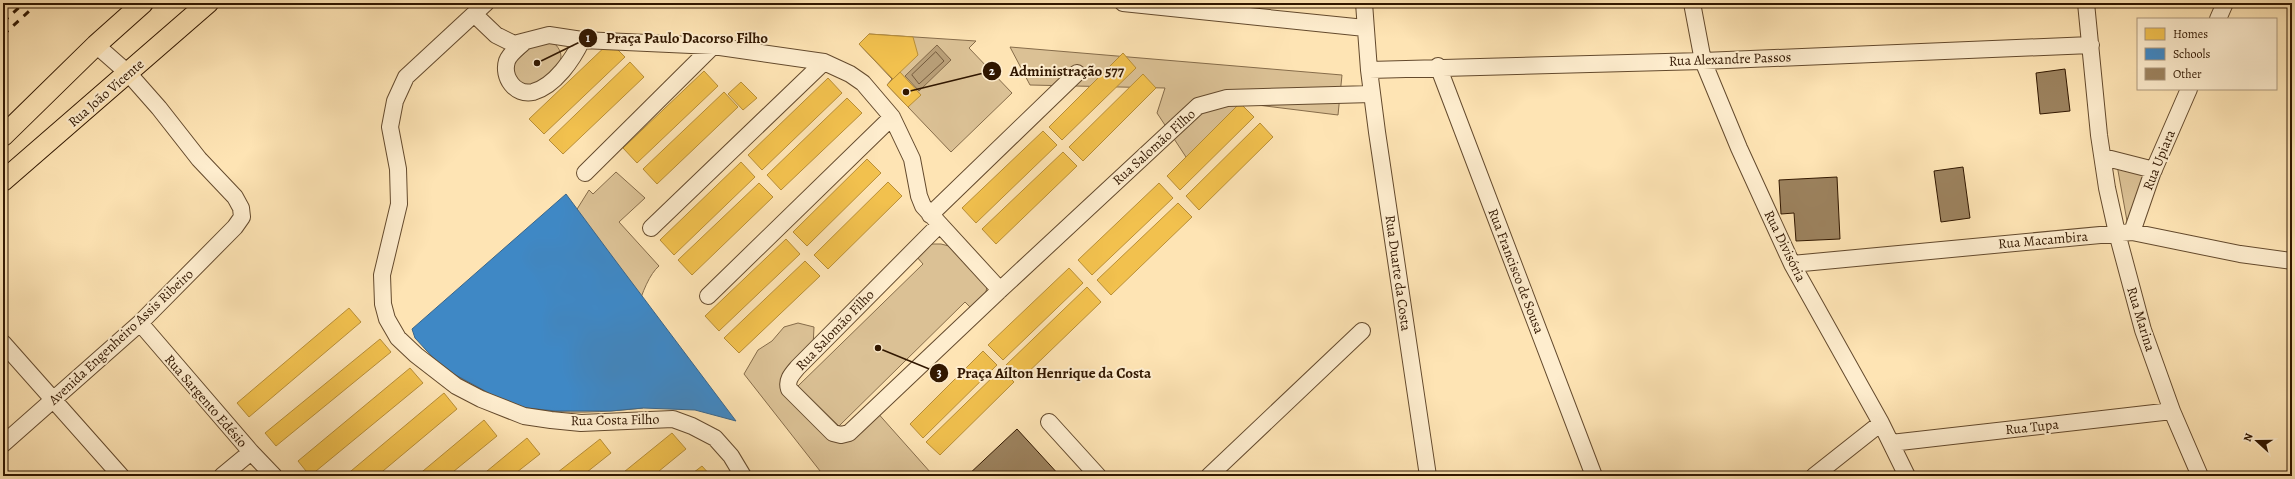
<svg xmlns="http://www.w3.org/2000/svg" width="2295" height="479" viewBox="0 0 2295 479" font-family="Alegreya,serif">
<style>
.green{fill:#dbc195;stroke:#866c4a}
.water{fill:#b89e77;stroke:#826847}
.homes{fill:#f2c14e;stroke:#b88e37}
.schools{fill:#3f88c5;stroke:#3b668a}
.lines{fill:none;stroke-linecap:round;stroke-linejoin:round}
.shore{stroke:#745a3c;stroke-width:1}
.building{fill:#9c825e;stroke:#311700}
.minor-casing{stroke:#644a2d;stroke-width:18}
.major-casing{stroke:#311700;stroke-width:22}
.minor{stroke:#feedce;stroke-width:16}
.major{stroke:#fee4b4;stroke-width:20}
.rail{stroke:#311700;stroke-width:3;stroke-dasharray:7 7;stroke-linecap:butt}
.labels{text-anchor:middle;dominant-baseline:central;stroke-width:4;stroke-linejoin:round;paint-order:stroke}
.street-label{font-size:14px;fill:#311700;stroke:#feedce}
.leader{fill:none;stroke:#311700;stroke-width:1.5}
.callout-dot{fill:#311700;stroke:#feedce;stroke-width:1.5}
.mark-label{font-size:12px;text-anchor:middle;font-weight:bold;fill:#fff}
.callout-label{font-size:15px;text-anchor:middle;font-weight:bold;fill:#311700;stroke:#feedce;stroke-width:4;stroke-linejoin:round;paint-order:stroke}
</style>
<rect width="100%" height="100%" fill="#fee4b4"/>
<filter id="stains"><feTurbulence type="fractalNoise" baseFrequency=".005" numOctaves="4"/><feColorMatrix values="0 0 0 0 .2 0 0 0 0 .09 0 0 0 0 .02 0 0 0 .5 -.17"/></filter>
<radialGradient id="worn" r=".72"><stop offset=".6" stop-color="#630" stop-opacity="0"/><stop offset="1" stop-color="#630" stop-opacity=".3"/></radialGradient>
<path class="green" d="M869 34 976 41 969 48 1012 93 951 152 887 85 892 79 859 44Z
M537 42 554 43C558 47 561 51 561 57 559 69 537 87 525 85 520 84 517 79 513 75L514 63Z
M1010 47 1342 75 1338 115 1241 103 1186 157 1157 113 1165 88 1030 85Z
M2117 165 2149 173 2127 221Z
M616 172 645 198 619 222 659 266C641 281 627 340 630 364 633 379 639 394 643 408 605 412 565 415 527 408 501 403 475 387 452 373L599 286 615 260 559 238 589 190 593 194Z
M929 244H941L953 247 987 286 985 298 973 310 965 302 839 426 798 386 923 264 916 256Z
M798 323 814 327 813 347 782 378 833 433 875 410 931 473 928 476H824L744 374 758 350 772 341 784 327Z"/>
<path class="water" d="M937 45 951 60 919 91 905 76Z"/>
<path class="homes" d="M869 34 913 37 918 55 893 79 859 44Z
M610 42 625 57 544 134 529 119Z
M1123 53 1136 68 1062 140 1049 127Z
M630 62 644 77 563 154 549 140Z
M704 71 718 86 637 163 623 148Z
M900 72 921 95 908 107 887 85Z
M1143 74 1156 88 1083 161 1069 147Z
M828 78 842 93 762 170 748 155Z
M741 82 757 98 743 110 728 94Z
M724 92 738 107 657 184 643 169Z
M847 98 862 113 781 190 767 175Z
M1240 103 1254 117 1180 190 1167 176Z
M1260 123 1273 137 1199 210 1186 196Z
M1043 131 1057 145 976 223 962 208Z
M1063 152 1077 166 996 244 982 229Z
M867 159 881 173 807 246 793 232Z
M741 162 755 177 674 255 660 240Z
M888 182 902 196 828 269 814 255Z
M759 183 773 197 692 275 678 260Z
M1159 183 1173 198 1092 275 1078 260Z
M1178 203 1192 217 1111 295 1097 280Z
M786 239 800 254 719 331 705 316Z
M805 261 820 276 739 353 724 338Z
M1069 268 1083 283 1003 360 988 345Z
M1087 287 1101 302 1020 380 1006 365Z
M349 308 361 322 249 417 237 403Z
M380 339 391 352 276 446 265 433Z
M983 351 997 365 923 438 910 424Z
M410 368 423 383 310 476 298 461Z
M1001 369 1014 382 940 455 926 442Z
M444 393 457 409 377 476H345Z
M484 420 497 436 448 476H417Z
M672 433 686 449 653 476H619Z
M527 438 540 454 512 476H481Z
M600 439 611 453 582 476H553Z
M702 466 711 476H689Z"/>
<path class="schools" d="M566 194 615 260 736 421 695 410 643 408 611 411H556L526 408 498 398 452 373 438 363 415 338 412 329Z"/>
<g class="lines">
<path class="shore" d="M936 52 944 61 919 84 912 75Z"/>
</g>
<path class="building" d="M2065 69 2070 111 2040 114 2036 73Z
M1963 167 1970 218 1941 222 1934 171Z
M1837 177 1840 239 1796 241 1794 213 1781 214 1779 180Z
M1017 429 1060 476H967Z"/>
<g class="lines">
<defs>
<path id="minor" d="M486 3 406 77 395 101 390 127 398 169 399 204 382 275 383 304 387 319 398 338 416 355 456 386 481 399 524 416 551 420 581 423 673 419 692 426 715 438 731 456 743 476
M1123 3 1365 28
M1364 3 1369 70 1377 132 1428 476
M1692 3 1703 61 1739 148 1792 264 1881 423 1907 476
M2086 3 2099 135 2107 188 2117 233 2143 330 2172 411 2200 476
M474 14 496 35 514 44 549 35 582 40 713 46 824 62 850 74 863 83 892 117 912 159 919 196 923 206 1000 290 1198 106 1227 98 1372 94
M2218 19 2225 3
M523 43C518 48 510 53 507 61 502 77 515 96 533 92 555 86 573 59 582 40
M1438 66 1594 476
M1369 70 1703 61 2091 45
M2103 157 2154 170
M585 173 713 46
M930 215 1077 73
M939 225 798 367C792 374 786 380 789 389L833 433 841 435 849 433 1000 290
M651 228 824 62
M2132 232 2152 174 2189 89
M1792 264 2132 232 2240 254 2292 261
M708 296 892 117
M140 323 251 452 274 476
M3 343 121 476
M1049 422 1098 476
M1891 443 2172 411
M3 444 140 323 235 227 242 217 241 208 235 197 199 159 159 108 129 74 96 45
M222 476 251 452
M1209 476 1362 331
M1814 476 1881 423"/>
<path id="major" d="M3 136 96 45 143 3
M3 181 208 3"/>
</defs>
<use href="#minor" class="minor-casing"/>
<use href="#major" class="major-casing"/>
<use href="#minor" class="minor"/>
<use href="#major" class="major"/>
<path class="rail" d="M3 8 9 3
M3 22 24 3
M3 35 38 3"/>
</g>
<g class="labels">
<g class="street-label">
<text transform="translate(1730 59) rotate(-2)">Rua Alexandre Passos</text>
<text transform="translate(106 93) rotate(-41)">Rua João Vicente</text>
<text transform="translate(1154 147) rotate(-42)">Rua Salomão Filho</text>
<text transform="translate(2159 160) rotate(-68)">Rua Upiara</text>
<text transform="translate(2043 240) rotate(-5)">Rua Macambira</text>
<text transform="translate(1785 246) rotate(64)">Rua Divisória</text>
<text transform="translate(1516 271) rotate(69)">Rua Francisco de Sousa</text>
<text transform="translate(1398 273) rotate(82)">Rua Duarte da Costa</text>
<text transform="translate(2141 319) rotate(73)">Rua Marina</text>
<text transform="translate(835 330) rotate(-46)">Rua Salomão Filho</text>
<text transform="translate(121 337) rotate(-43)">Avenida Engenheiro Assis Ribeiro</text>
<text transform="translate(206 401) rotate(49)">Rua Sargento Edésio</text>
<text transform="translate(615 420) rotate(-1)">Rua Costa Filho</text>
<text transform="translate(2032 427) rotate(-6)">Rua Tupa</text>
</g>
</g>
<path class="leader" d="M537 63L588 38M906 92L992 71M878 348L939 373"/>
<g class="callout-dot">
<circle cx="537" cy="63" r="4"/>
<circle cx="906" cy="92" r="4"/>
<circle cx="878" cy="348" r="4"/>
<circle cx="588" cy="38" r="10"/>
<circle cx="992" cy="71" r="10"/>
<circle cx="939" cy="373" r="10"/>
</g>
<g class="mark-label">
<text x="588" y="42">1</text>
<text x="992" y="75">2</text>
<text x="939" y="377">3</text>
</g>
<g class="callout-label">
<text x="687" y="43">Praça Paulo Dacorso Filho</text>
<text x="1067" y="76">Administração 577</text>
<text x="1054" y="378">Praça Aílton Henrique da Costa</text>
</g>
<rect width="2295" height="479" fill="none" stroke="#fee4b4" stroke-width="16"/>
<rect x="4" y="4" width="2287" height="471" fill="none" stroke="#311700" stroke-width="2"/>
<rect x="8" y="8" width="2279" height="463" fill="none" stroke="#311700"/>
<rect x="2137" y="18" width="140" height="72" fill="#feedce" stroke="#ac977c"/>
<rect x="2145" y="28" width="20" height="12" fill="#f2c14e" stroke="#ac977c"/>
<text x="2173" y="38" font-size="12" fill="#311700">Homes</text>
<rect x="2145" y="48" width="20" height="12" fill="#3f88c5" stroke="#ac977c"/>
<text x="2173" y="58" font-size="12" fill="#311700">Schools</text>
<rect x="2145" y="68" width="20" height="12" fill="#9c825e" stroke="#ac977c"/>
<text x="2173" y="78" font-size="12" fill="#311700">Other</text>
<g transform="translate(2257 441) rotate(291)" stroke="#feedce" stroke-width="3" paint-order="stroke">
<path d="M0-3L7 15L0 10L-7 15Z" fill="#311700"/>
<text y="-6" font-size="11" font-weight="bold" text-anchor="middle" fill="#311700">N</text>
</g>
<rect width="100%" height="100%" filter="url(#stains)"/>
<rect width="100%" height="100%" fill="url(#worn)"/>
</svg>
